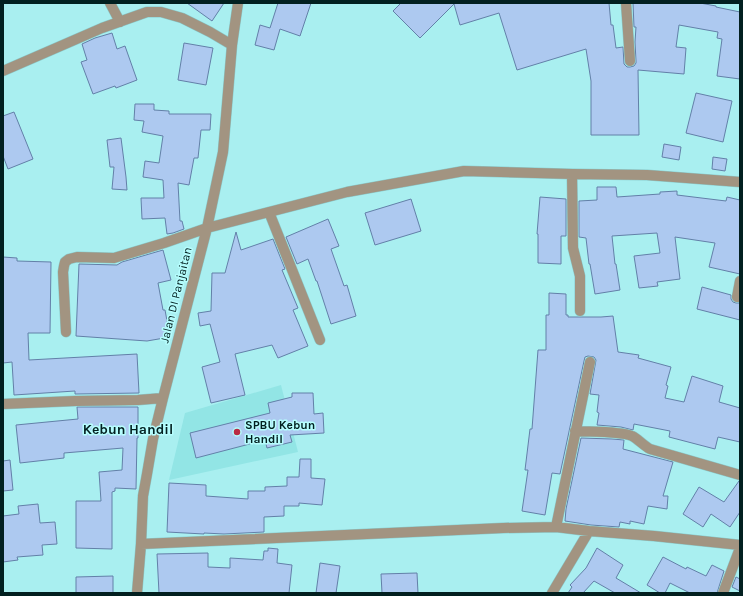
<svg xmlns="http://www.w3.org/2000/svg" width="743" height="596" viewBox="0 0 743 596" font-family="Karla,sans-serif">
<style>
.built{fill:#92e5e5}
.building{fill:#adc9f0;stroke:#6380a8}
.lines{fill:none;stroke-linecap:round;stroke-linejoin:round}
.minor-casing{stroke:#8bcacb;stroke-width:11}
.minor{stroke:#a29481;stroke-width:10}
.poi-dot{fill:#ba2943;stroke:#b6fdfd;stroke-width:1.5}
.labels{text-anchor:middle;dominant-baseline:central;stroke-width:3;stroke-linejoin:round;paint-order:stroke}
.street-label{font-size:12px;fill:#022020;stroke:#b6fdfd}
.poi-label{font-size:12px;font-weight:bold;fill:#022020;stroke:#b6fdfd;text-anchor:start}
.quarter-label{font-size:14px;font-weight:bold;fill:#022020;stroke:#b6fdfd}
</style>
<rect width="100%" height="100%" fill="#a9eff0"/>
<path class="built" d="M281 385 298 452 169 480 185 413Z"/>
<path class="building" d="M187 3H224L212 21Z
M278 3H311L300 36 280 29 274 50 255 45 260 25 270 28Z
M401 3H609L611 25H613L616 48 623 47 624 64 627 67H630L634 66 636 63V61L635 42 636 27H634L633 3H700L716 6V7L740 12V79L717 76 722 39 717 38 718 32 679 25 676 47 686 48 684 74 638 70 639 135H591V81L586 49 517 70 499 13 460 25 454 4 420 38 393 11Z
M112 33 117 49 125 46 137 80 116 88 115 86 93 94 81 62 87 60 82 44 95 38Z
M184 43 213 48 206 85 178 80Z
M696 93 732 101 723 142 686 133Z
M135 104H154V110L169 111V114H211L210 130H201L198 158H194L189 185 178 183 180 221H182L184 229 173 233 167 234 165 218 142 219 141 198H164L163 180 143 177 145 161 159 163 163 136 142 132 144 121 134 120Z
M14 112 33 159 8 169 3 156V116Z
M121 138 126 177 127 190 112 189 114 167H110L107 140Z
M664 144 681 147 679 160 662 157Z
M713 157 727 159 725 171 712 169Z
M597 187H616L617 197 660 194V192L677 191V195L726 201 727 197 740 200V274L709 267 715 243 675 237 680 279 657 282 658 286 639 288 634 256 660 253 657 233 612 236 615 264H616L620 290 595 294 590 264H589L586 238 579 237V201L597 200Z
M540 197 566 199V236H561V264L538 263V234H537Z
M411 199 421 231 375 245 365 213Z
M328 219 339 246 331 249 344 286 347 285 356 316 331 324 317 281H316L308 259 297 264 286 237Z
M236 232 241 250 273 239 285 269 282 270 298 308 293 310 308 346 278 358 272 345 235 354 245 395 211 403 202 367 220 362 210 324 200 326 198 313 211 311 212 273H225Z
M163 250 171 280 158 283 163 310H165L170 337 147 341 76 336 79 264 117 265 122 262Z
M3 257 17 258V261L51 262 50 333H28L29 360 137 354 139 393 75 394V391L14 395 12 362 3 363Z
M702 287 731 295V299L733 302 736 303H740V320L697 309Z
M549 293 566 294V315H568V317H601L613 316 618 352 639 355 638 358 671 367 666 385 668 386 665 398 684 402 692 376 723 386 719 402 740 408V442L718 437 715 449 669 437 670 431 634 424 633 430 621 427 597 425 599 413 597 412 599 395 590 394 596 360 594 357 588 356 585 357 584 361 560 474 552 473 545 515 522 511 528 470H525L530 429H532L538 350H546V315H549Z
M292 393H313L314 414 323 413 324 433 290 435 292 442 267 448 265 440 196 458 190 433 270 413 268 403 292 397Z
M77 407H138V438H137L136 489 115 488V491L112 492V549L76 548V501H101L99 472 122 470 123 448 64 453V458L20 463 16 425 78 419Z
M581 438 612 439 624 440 623 449 673 462 663 496H668L667 509 648 506 644 524 630 521V524L620 522 619 527 591 525 565 521 566 509Z
M300 459H311V478L325 479 322 505 299 503V506H284V516L264 517V532L224 534 204 533V534L167 532 169 483 206 485V496L248 499V491H265V487L287 486V477H299Z
M10 460 13 490 3 491V461Z
M739 481H740V512L730 527 711 514 703 527 683 514 699 487 724 502Z
M38 504 40 523 55 522 57 544 42 545 43 555 17 557 18 560 3 562V516L19 514 18 506Z
M268 548 278 549 277 563 292 565 289 593H159L157 554 208 553V567L230 568V558L263 560 264 551H268Z
M597 548 623 565 616 578 641 593H615L594 581 583 593H568L572 587 570 585 586 568Z
M663 557 686 569 687 567 706 576 712 565 724 571 717 593H690L670 583 665 593H660L647 585Z
M320 563 340 566 336 593H316Z
M417 573 418 593H382L381 574Z
M113 576V593H76V577Z
M736 577 740 579V591L732 587Z"/>
<g class="lines">
<defs>
<path id="minor" d="M110 3 120 22
M626 3 630 61
M3 71 102 28 147 12H161L182 18 210 32 232 45
M572 174 573 248 580 276V311
M269 212 320 340
M737 297 740 281
M66 332 63 272 64 266 65 262 69 259 77 257 114 258 164 243 207 228 347 192 464 171 572 174 647 175 740 182
M3 404 75 401 138 400 163 398
M575 431C590 432 620 431 632 436 638 439 643 445 650 449L740 475
M556 527 590 362
M141 544 503 528 556 527 589 531 654 536 740 545
M137 593 141 544 143 496 147 474 153 439 163 398 207 228 223 152 232 45 238 3
M552 593 589 531
M723 593 740 548"/>
</defs>
<use href="#minor" class="minor-casing"/>
<use href="#minor" class="minor"/>
</g>
<circle class="poi-dot" cx="237" cy="432" r="4"/>
<g class="labels">
<g class="street-label">
<text transform="translate(176 295) rotate(-76)">Jalan DI Panjaitan</text>
</g>
<g class="poi-label">
<text x="245" y="425">SPBU Kebun<tspan x="245" dy="14">Handil</tspan></text>
</g>
<g class="quarter-label">
<text x="128" y="429">Kebun Handil</text>
</g>
</g>
<rect width="743" height="596" fill="none" stroke="#022020" stroke-width="8"/>
</svg>
